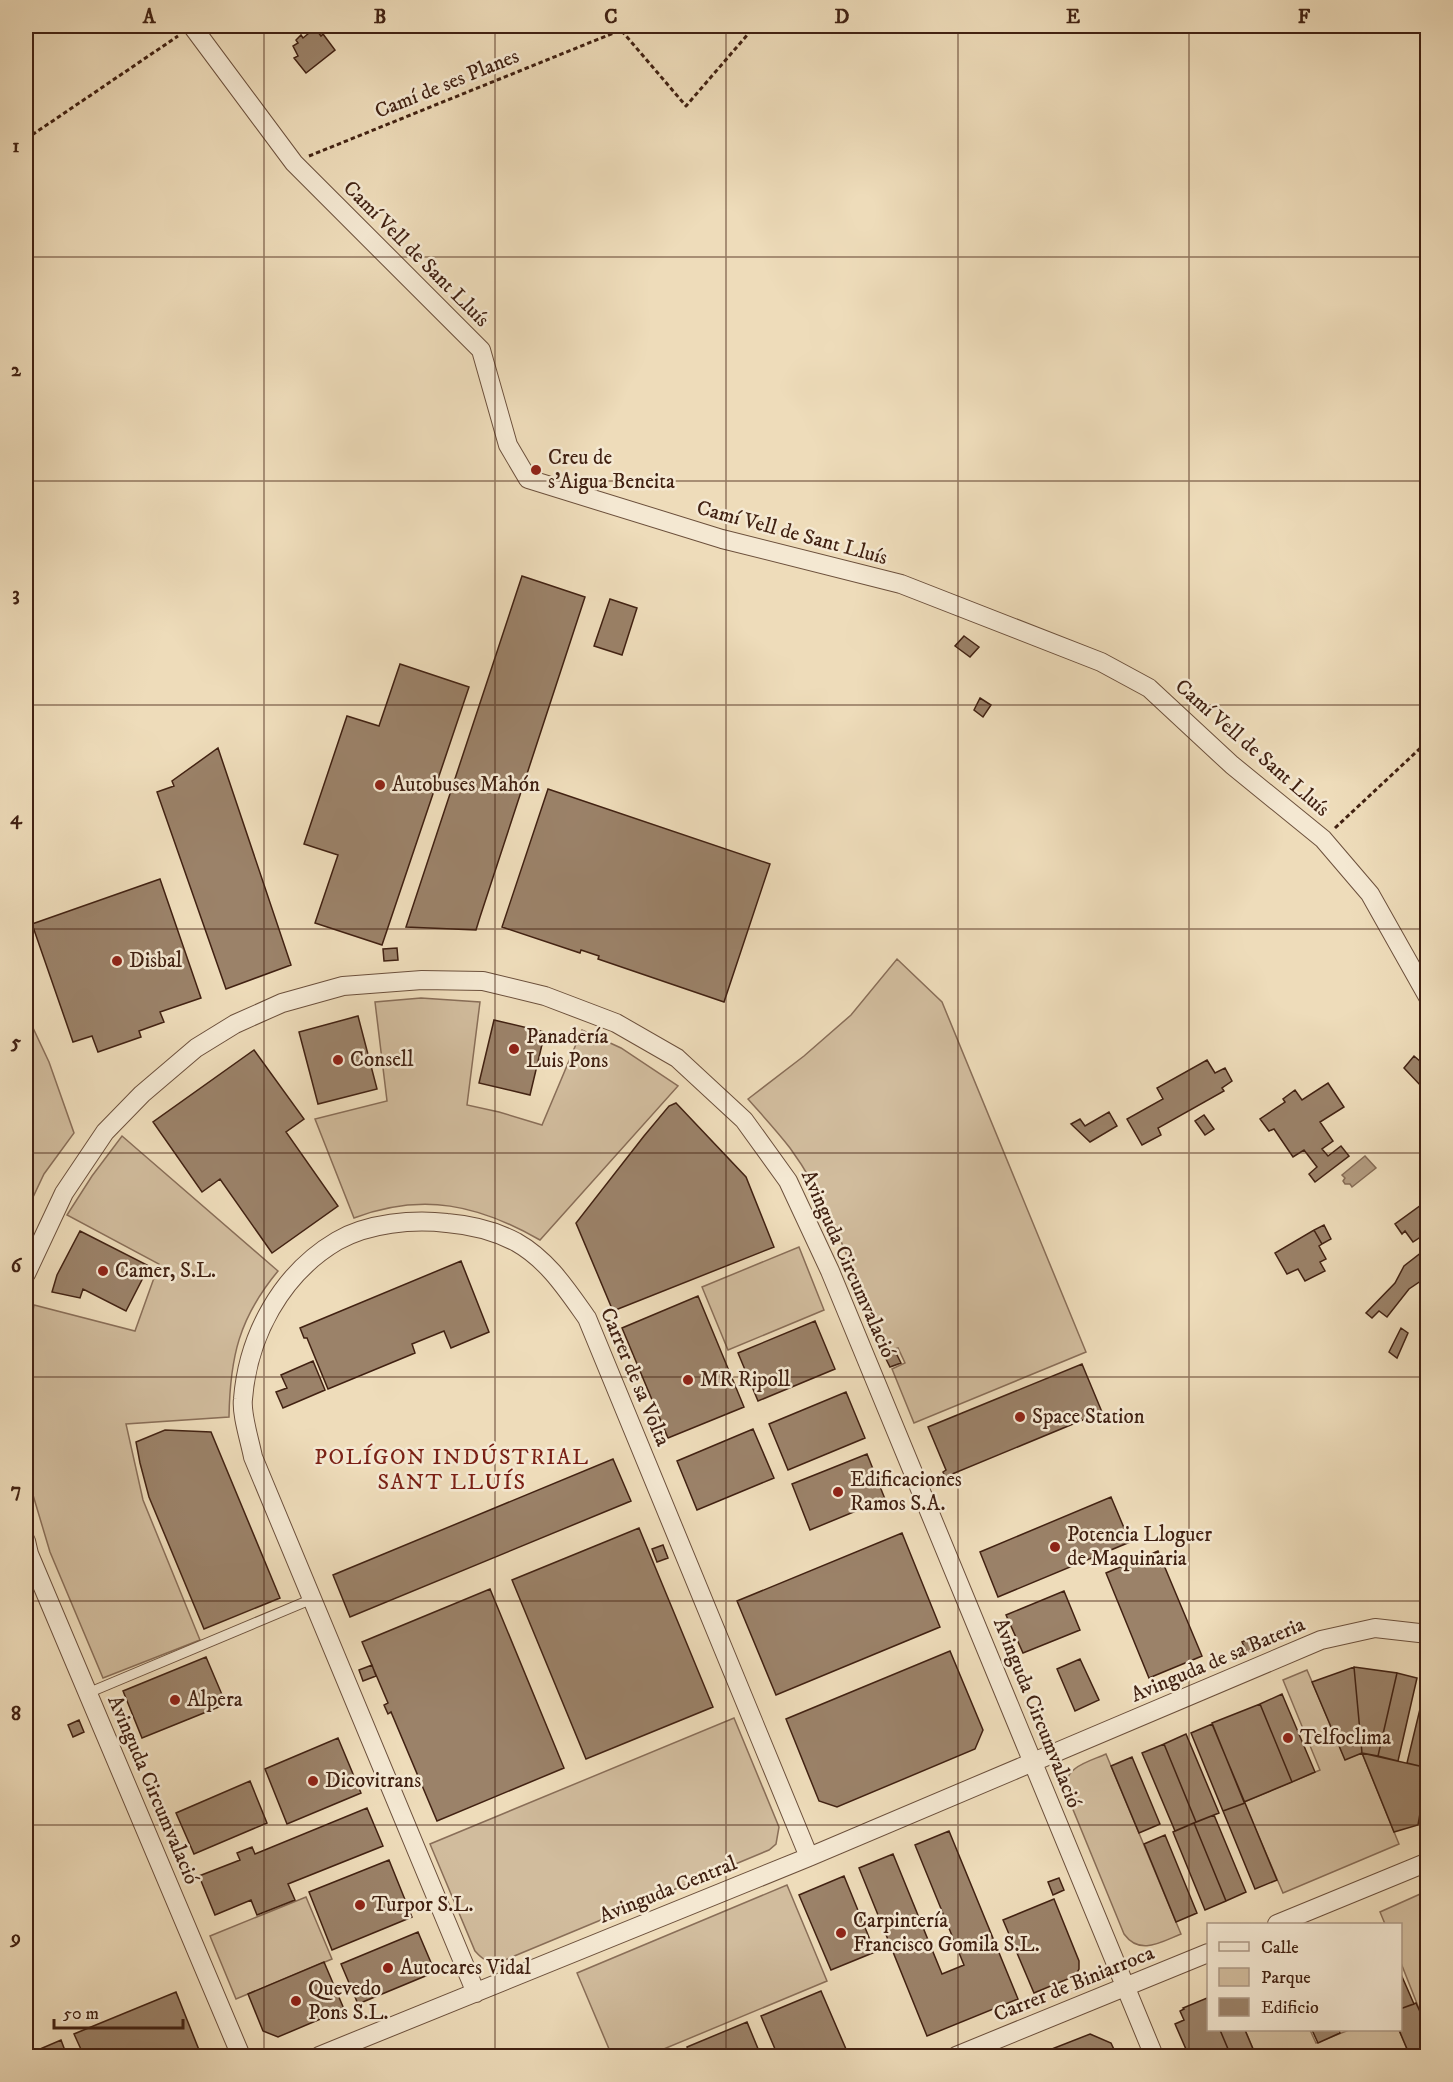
<svg xmlns="http://www.w3.org/2000/svg" width="1453" height="2082" viewBox="0 0 1453 2082" font-family="'IM FELL DW Pica',serif">
<style>
.green{fill:#d1bc9d;stroke:#896e58;stroke-width:1.5}
.water{fill:#b39c81;stroke:#856b55;stroke-width:1.5}
.building{fill:#9b8269;stroke:#412112;stroke-width:1.5}
.lines{fill:none;stroke-linecap:round;stroke-linejoin:round}
.lane-casing{stroke:#6c503c;stroke-width:11}
.street-casing{stroke:#6c503c;stroke-width:20}
.path{stroke:#412112;stroke-width:3;stroke-dasharray:4.5 3;stroke-linecap:butt}
.lane{stroke:#f4e8d2;stroke-width:9}
.street{stroke:#f4e8d2;stroke-width:18}
.grid{fill:none;stroke:#412112;stroke-width:1.5;stroke-opacity:0.55}
.poi-dot{fill:#8f2418;stroke:#f4e8d2;stroke-width:2}
.labels{text-anchor:middle;dominant-baseline:central;stroke-width:5;stroke-linejoin:round;paint-order:stroke}
.street-label{font-size:21px;fill:#412112;stroke:#f4e8d2}
.poi-label{font-size:21px;fill:#412112;stroke:#f4e8d2;text-anchor:start}
.neighbourhood-label{font-size:22px;letter-spacing:1.5px;fill:#7a1f14;stroke:#f4e8d2}
.neatline{fill:none;stroke:#412112;stroke-width:2}
.grid-label{font-size:20px;text-anchor:middle;font-weight:bold;fill:#412112}
</style>
<rect width="100%" height="100%" fill="#eedcba"/>
<filter id="stains"><feTurbulence type="fractalNoise" baseFrequency=".00333" numOctaves="4"/><feColorMatrix values="0 0 0 0 .2 0 0 0 0 .09 0 0 0 0 .02 0 0 0 .5 -.17"/></filter>
<radialGradient id="worn" r=".72"><stop offset=".6" stop-color="#630" stop-opacity="0"/><stop offset="1" stop-color="#630" stop-opacity=".3"/></radialGradient>
<path class="green" d="M897 959 942 1002 1086 1352 914 1423 892 1369 905 1363 898 1348 885 1352C857 1284 834 1208 790 1148 777 1131 762 1115 748 1099L804 1056 851 1015Z
M421 998 480 1002 467 1105 499 1112 542 1125 582 1030 621 1048 678 1086 540 1240C479 1205 423 1192 354 1218L315 1119 387 1101 375 1002Z
M26 1013 49 1062 74 1133 44 1174 26 1212Z
M122 1136 278 1271C239 1318 230 1357 229 1417L126 1424 143 1500 200 1640 103 1678 50 1552 33 1495 26 1450V1348L34 1305 135 1331 159 1264 67 1215 92 1176Z
M799 1247 824 1310 728 1350 702 1287Z
M1307 1670 1345 1759 1362 1753 1399 1844 1283 1893 1244 1802 1320 1770 1283 1680Z
M734 1718 779 1827 776 1844 769 1850 500 1962C488 1963 483 1960 475 1951L430 1844Z
M1106 1754 1181 1934C1161 1942 1140 1956 1124 1934L1065 1790C1065 1766 1088 1762 1106 1754Z
M787 1885 827 1981 647 2056H612L577 1973Z
M1427 1891V2029L1401 1963 1400 1924H1385L1380 1912Z
M306 1897 332 1959 236 1999 210 1936Z
M1245 2030H1310L1316 2043 1349 2030H1399L1410 2056H1256Z"/>
<path class="water" d="M1365 1156 1376 1168 1352 1187 1350 1184H1345L1343 1181 1345 1178 1342 1175Z"/>
<path class="building" d="M315 28 321 36 323 34 335 50 306 73 294 58 298 56 293 46 298 43 296 40 301 35 303 38Z
M522 576 585 597 480 917 476 930 406 927Z
M610 599 637 608 622 655 594 646Z
M964 636 979 647 970 657 955 646Z
M400 664 469 687 382 945 315 923 338 855 304 844 347 716 379 726Z
M980 698 991 705 983 717 974 710Z
M218 748 291 965 226 989 157 792 174 786 172 781Z
M548 789 770 864 724 1002 598 959 599 956 581 950 580 953 502 927Z
M160 879 201 998 160 1012 164 1022 139 1031 141 1037 98 1052 92 1036 73 1042 32 924Z
M397 948 398 960 384 961 383 949Z
M358 1016 377 1089 318 1104 299 1032Z
M494 1020 545 1032 530 1095 479 1083Z
M254 1050 304 1119 286 1132 338 1206 272 1253 220 1179 202 1192 153 1122Z
M1414 1056 1428 1068V1088L1423 1084 1421 1086 1404 1068Z
M1207 1060 1215 1073 1225 1068 1232 1081 1222 1088 1224 1091 1158 1128 1161 1135 1142 1145 1127 1119 1163 1099 1157 1088Z
M1328 1083 1344 1107 1320 1122 1333 1141 1322 1149 1328 1156 1341 1146 1349 1156 1315 1182 1309 1174 1317 1167 1304 1150 1293 1157 1274 1129 1269 1131 1260 1119 1285 1102 1283 1099 1295 1090 1302 1100Z
M676 1103 746 1177 774 1247 613 1311 576 1223 644 1136 669 1106Z
M1109 1112 1117 1126 1090 1142 1071 1124 1080 1119 1085 1126Z
M1204 1115 1214 1129 1205 1135 1195 1121Z
M1428 1200V1223L1421 1228 1425 1234 1413 1242 1405 1231 1402 1234 1395 1224Z
M1324 1225 1331 1239 1322 1244 1314 1230Z
M1314 1230 1322 1244 1319 1246 1326 1259 1320 1262 1325 1271 1305 1281 1298 1269 1287 1274 1275 1253Z
M80 1231 149 1266 126 1311 83 1289 80 1298 52 1292 57 1275Z
M1422 1252 1428 1258V1276L1409 1289 1387 1317 1379 1311 1372 1318 1366 1313 1395 1283 1404 1266Z
M461 1261 489 1332 451 1348 444 1331 412 1344 415 1353 328 1389 307 1338H304L300 1328Z
M698 1296 744 1407 668 1438 622 1328Z
M815 1321 835 1369 758 1401 738 1353Z
M1401 1328 1408 1333 1397 1358 1389 1352Z
M895 1351 901 1363 890 1367 884 1355Z
M313 1361 325 1390 283 1408 276 1392 287 1388 281 1375Z
M1082 1364 1102 1412 945 1477 943 1472 946 1470 928 1427Z
M846 1392 865 1438 788 1470 769 1424Z
M753 1429 774 1478 697 1510 677 1461Z
M165 1430 211 1432 280 1598 204 1629 149 1497 140 1463 136 1442Z
M867 1454 885 1499 810 1530 792 1484Z
M613 1459 631 1501 350 1617 333 1575Z
M1111 1497 1130 1542 998 1597 980 1552Z
M639 1528 713 1707 586 1759 512 1580Z
M902 1533 940 1627 776 1695 737 1601Z
M663 1545 668 1558 657 1562 652 1549Z
M1158 1551 1202 1656 1149 1678 1106 1573Z
M490 1589 564 1768 437 1821 391 1712 388 1714 384 1705 388 1703 362 1642Z
M1064 1591 1080 1630 1023 1653 1006 1615Z
M1254 1637 1259 1648 1247 1653 1242 1642Z
M950 1651 983 1730 975 1749 837 1807 819 1801 786 1719Z
M206 1657 226 1704 142 1738 123 1691Z
M1080 1659 1099 1700 1075 1711 1057 1669Z
M372 1665 376 1676 363 1681 359 1670Z
M1354 1667 1362 1753 1345 1760 1312 1682Z
M1354 1667 1397 1673 1378 1756 1362 1753Z
M1397 1673 1417 1678 1398 1761 1378 1756Z
M1426 1684H1428V1768L1407 1763Z
M1282 1694 1315 1772 1292 1782 1260 1704Z
M1260 1704 1292 1782 1244 1802 1212 1723Z
M79 1720 84 1732 73 1737 68 1725Z
M1212 1724 1245 1803 1223 1811 1191 1733Z
M1186 1734 1219 1813 1196 1822 1164 1744Z
M338 1738 361 1793 287 1824 265 1769Z
M1164 1744 1196 1822 1175 1831 1142 1753Z
M1362 1753 1428 1768 1418 1825 1394 1832Z
M1132 1757 1160 1824 1139 1833 1111 1766Z
M250 1781 267 1823 194 1854 176 1813Z
M1245 1803 1277 1880 1255 1889 1223 1811Z
M367 1808 383 1846 288 1884 295 1900 257 1915 251 1900 215 1915 199 1876 240 1860 237 1853 252 1847 255 1854Z
M1214 1815 1246 1892 1226 1901 1194 1823Z
M1194 1823 1226 1901 1205 1910 1173 1832Z
M949 1831 1018 1999 927 2036 859 1868 893 1854 942 1974 964 1965 915 1845Z
M1165 1835 1197 1913 1176 1922 1144 1844Z
M389 1860 412 1917 332 1950 309 1892Z
M844 1876 875 1952 831 1970 799 1895Z
M1059 1878 1064 1890 1053 1895 1048 1882Z
M1054 1899 1079 1961V1969L1075 1976 1034 1993 1003 1920Z
M418 1932 435 1972 358 2004 341 1964Z
M324 1962 344 2009 278 2037 263 2031 248 1994Z
M1400 1972 1414 2004 1400 2009Z
M821 1991 849 2056H778L761 2016Z
M176 1992 199 2050V2056H84L74 2034Z
M1207 1998 1208 2003V2030H1220L1231 2056H1189L1175 2024 1184 2020 1180 2011 1184 2009 1183 2008Z
M1416 2003 1428 2029V2056H1410L1399 2030H1400V2009Z
M747 2022 761 2056H690L687 2047Z
M1220 2030H1245L1256 2056H1231Z
M1312 2030H1339L1340 2033 1318 2043Z
M1090 2034 1111 2043 1117 2056H1034Z
M61 2040 67 2056H26V2055Z"/>
<g class="lines">
<defs>
<path id="lane" d="M88 1693 312 1599"/>
<path id="street" d="M192 26 294 163 481 350 508 445 528 479 722 539 901 584 1101 662 1149 688 1232 765 1323 839 1370 894 1428 997
M26 1274 64 1193 105 1132 142 1094 196 1048 235 1024 282 1003 343 986 422 980 483 981 545 996 616 1023 677 1058 744 1120 788 1181 830 1271 1154 2056
M26 1541 29 1554 241 2056
M1277 1924 1423 1864
M476 1993 253 1457C250 1441 241 1414 243 1399 248 1336 281 1274 337 1241 368 1223 413 1219 447 1223 471 1225 495 1231 516 1242 548 1260 567 1290 587 1318L809 1857
M319 2056 809 1857 1321 1640 1375 1628 1428 1634
M956 2056 1208 1953"/>
</defs>
<use href="#lane" class="lane-casing"/>
<use href="#street" class="street-casing"/>
<path class="path" d="M26 139 178 36
M309 156 621 30 686 106 755 26
M1335 828 1428 741"/>
<use href="#lane" class="lane"/>
<use href="#street" class="street"/>
</g>
<path class="grid" d="M264 26V2056M495 26V2056M726 26V2056M958 26V2056M1189 26V2056M26 257H1428M26 481H1428M26 705H1428M26 929H1428M26 1153H1428M26 1377H1428M26 1601H1428M26 1825H1428"/>
<g class="poi-dot">
<circle cx="536" cy="470" r="6"/>
<circle cx="380" cy="785" r="6"/>
<circle cx="117" cy="961" r="6"/>
<circle cx="514" cy="1049" r="6"/>
<circle cx="338" cy="1060" r="6"/>
<circle cx="103" cy="1271" r="6"/>
<circle cx="688" cy="1380" r="6"/>
<circle cx="1020" cy="1417" r="6"/>
<circle cx="838" cy="1492" r="6"/>
<circle cx="1055" cy="1547" r="6"/>
<circle cx="175" cy="1700" r="6"/>
<circle cx="1288" cy="1738" r="6"/>
<circle cx="313" cy="1781" r="6"/>
<circle cx="360" cy="1905" r="6"/>
<circle cx="841" cy="1933" r="6"/>
<circle cx="388" cy="1968" r="6"/>
<circle cx="296" cy="2001" r="6"/>
</g>
<g class="labels">
<g class="street-label">
<text transform="translate(447 84) rotate(-22)">Camí de ses Planes</text>
<text transform="translate(416 254) rotate(45)">Camí Vell de Sant Lluís</text>
<text transform="translate(792 533) rotate(15)">Camí Vell de Sant Lluís</text>
<text transform="translate(1252 748) rotate(41)">Camí Vell de Sant Lluís</text>
<text transform="translate(848 1264) rotate(66)">Avinguda Circumvalació</text>
<text transform="translate(635 1377) rotate(67)">Carrer de sa Volta</text>
<text transform="translate(1218 1660) rotate(-23)">Avinguda de sa Bateria</text>
<text transform="translate(1037 1713) rotate(68)">Avinguda Circumvalació</text>
<text transform="translate(153 1790) rotate(67)">Avinguda Circumvalació</text>
<text transform="translate(668 1890) rotate(-22)">Avinguda Central</text>
<text transform="translate(1074 1984) rotate(-22)">Carrer de Biniarroca</text>
</g>
<g class="poi-label">
<text x="548" y="458">Creu de<tspan x="548" dy="24">s'Aigua Beneita</tspan></text>
<text x="392" y="785">Autobuses Mahón</text>
<text x="129" y="961">Disbal</text>
<text x="526" y="1037">Panadería<tspan x="526" dy="24">Luis Pons</tspan></text>
<text x="350" y="1060">Consell</text>
<text x="115" y="1271">Camer, S.L.</text>
<text x="700" y="1380">MR Ripoll</text>
<text x="1032" y="1417">Space Station</text>
<text x="850" y="1480">Edificaciones<tspan x="850" dy="24">Ramos S.A.</tspan></text>
<text x="1067" y="1535">Potencia Lloguer<tspan x="1067" dy="24">de Maquinaria</tspan></text>
<text x="187" y="1700">Alpera</text>
<text x="1300" y="1738">Telfoclima</text>
<text x="325" y="1781">Dicovitrans</text>
<text x="372" y="1905">Turpor S.L.</text>
<text x="853" y="1921">Carpintería<tspan x="853" dy="24">Francisco Gomila S.L.</tspan></text>
<text x="400" y="1968">Autocares Vidal</text>
<text x="308" y="1989">Quevedo<tspan x="308" dy="24">Pons S.L.</tspan></text>
</g>
<g class="neighbourhood-label">
<text x="452" y="1457">POLÍGON INDÚSTRIAL<tspan x="452" dy="25">SANT LLUÍS</tspan></text>
</g>
</g>
<rect width="1453" height="2082" fill="none" stroke="#eedcba" stroke-width="66"/>
<rect x="1207" y="1923" width="195" height="108" fill="#f4e8d2" stroke="#ac9885" stroke-width="1.5"/>
<rect x="1219" y="1942" width="30" height="9" fill="#f4e8d2" stroke="#ac9885" stroke-width="1.5"/>
<text x="1261" y="1953" font-size="18" fill="#412112">Calle</text>
<rect x="1219" y="1968" width="30" height="18" fill="#d1bc9d" stroke="#ac9885" stroke-width="1.5"/>
<text x="1261" y="1983" font-size="18" fill="#412112">Parque</text>
<rect x="1219" y="1998" width="30" height="18" fill="#9b8269" stroke="#ac9885" stroke-width="1.5"/>
<text x="1261" y="2013" font-size="18" fill="#412112">Edificio</text>
<path d="M54 2019v9h129v-9" fill="none" stroke="#412112" stroke-width="3"/>
<text x="63" y="2019" font-size="18" fill="#412112" stroke="#f4e8d2" stroke-width="4.5" paint-order="stroke">50 m</text>
<rect x="33" y="33" width="1387" height="2016" class="neatline"/>
<g class="grid-label">
<text x="149" y="23">A</text>
<text x="380" y="23">B</text>
<text x="611" y="23">C</text>
<text x="842" y="23">D</text>
<text x="1073" y="23">E</text>
<text x="1304" y="23">F</text>
<text x="16" y="152">1</text>
<text x="16" y="376">2</text>
<text x="16" y="600">3</text>
<text x="16" y="824">4</text>
<text x="16" y="1048">5</text>
<text x="16" y="1272">6</text>
<text x="16" y="1496">7</text>
<text x="16" y="1720">8</text>
<text x="16" y="1944">9</text>
</g>
<rect width="100%" height="100%" filter="url(#stains)"/>
<rect width="100%" height="100%" fill="url(#worn)"/>
</svg>
